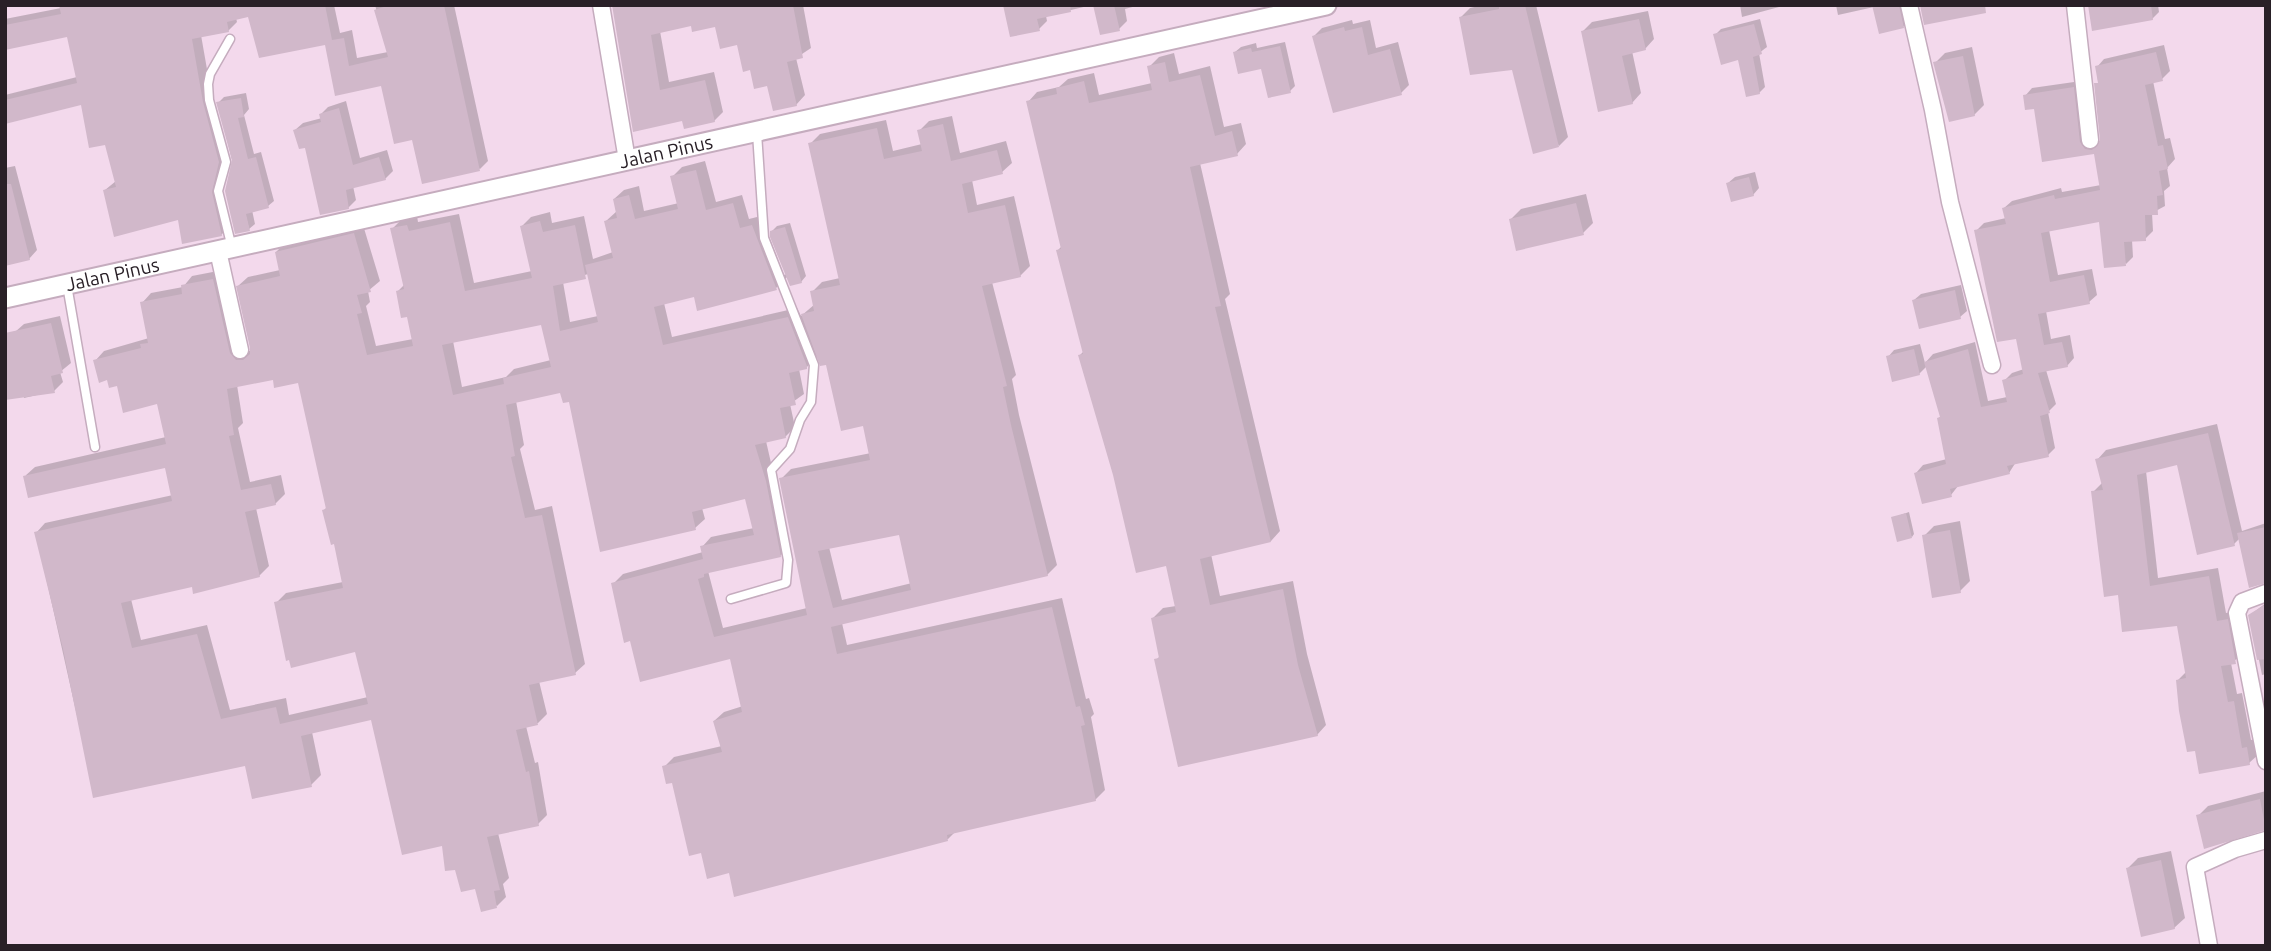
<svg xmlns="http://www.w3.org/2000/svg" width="2271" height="951" viewBox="0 0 2271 951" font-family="Ubuntu,sans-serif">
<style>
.shadow{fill:#0003;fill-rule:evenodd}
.building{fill:#d1b8ca;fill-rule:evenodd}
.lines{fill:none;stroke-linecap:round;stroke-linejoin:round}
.service-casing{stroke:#c5acbe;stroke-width:11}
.minor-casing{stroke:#c5acbe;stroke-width:19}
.tertiary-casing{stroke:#c5acbe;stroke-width:23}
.service{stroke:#fff;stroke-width:8}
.minor{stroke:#fff;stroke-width:16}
.tertiary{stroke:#fff;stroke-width:19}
.labels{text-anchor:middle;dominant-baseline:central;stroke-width:6;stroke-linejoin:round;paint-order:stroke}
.street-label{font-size:19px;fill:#292027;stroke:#fde8f8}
</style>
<rect width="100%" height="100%" fill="#f3d9ec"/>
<path class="shadow" d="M61 5H334L340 33 352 30 357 58 388 52 375 5H454L488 161 480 169 414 138 382 84 336 94 326 43 249 15 236 18 237 22 228 31 201 35 211 92 227 152 219 182 230 226 221 235 105 190 116 181 106 143 82 103 5 122V95L77 77 69 35 5 48V19L61 8Z
M613 5H803L811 48 796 58 805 95 796 105 751 68 738 43 716 25 692 24 660 31 669 82 714 72 723 112 714 121 683 119 634 130Z
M1005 5H1092L1046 16 1047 21 1039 29Z
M1095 5H1140L1125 9 1127 21 1119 29Z
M1483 5H1536L1568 137 1559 146 1513 68 1461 17 1470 8Z
M1740 5H1786L1742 17Z
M1836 5H1908L1911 18 1903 27 1874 7 1838 15Z
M2090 5H2158L2159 12 2152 19Z
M1648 11 1654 39 1645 49 1632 51 1641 93 1632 103 1583 31 1592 22Z
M1760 19 1767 47 1759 53 1765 87 1759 93 1740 58 1715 35 1721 29Z
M1352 20 1353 24 1370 20 1376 48 1398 42 1409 85 1401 93 1314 36 1322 28Z
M1285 42 1295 86 1290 91 1263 67 1235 52 1241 47 1256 43 1257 48Z
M2164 45 2170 71 2162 79 2153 81 2165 139 2170 138 2175 159 2167 168 2170 186 2164 191 2165 206 2152 213 2153 231 2145 239 2132 240 2133 257 2126 264 2100 220 2049 230 2058 275 2092 269 2097 295 2089 302 2046 311 2051 339 2070 335 2074 358 2067 366 2046 370 2056 404 2048 412 2055 448 2048 455 2016 462 2009 473 1958 486 1951 495 1916 473 1923 465 1947 459 1938 419 1942 415 1927 366 1919 374 1888 357 1894 350 1920 344 1925 363 1933 354 1975 342 1988 401 2007 397 2004 381 2012 373 2024 369 2017 337 1976 231 1984 223 2006 218 2004 208 2012 201 2061 188 2062 192 2101 185 2096 152 2044 160 2036 107 2025 96 2032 88 2081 81 2093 142 2100 143 2102 140 2097 67 2104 59Z
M1972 47 1984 105 1974 115 1935 63 1945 53Z
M1174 53 1179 74 1210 66 1224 127 1241 123 1246 144 1237 154 1200 163 1230 294 1225 299 1280 531 1271 541 1211 554 1220 596 1293 581 1307 654 1326 725 1317 735 1156 660 1161 655 1153 618 1163 608 1176 606 1167 564 1115 475 1080 355 1084 351 1058 250 1062 246 1028 102 1037 92 1059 87 1068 79 1094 73 1099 95 1152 83 1149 67 1159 57Z
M246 93 249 109 244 115 254 154 261 152 274 201 268 206 252 210 255 224 249 229 218 103 224 97Z
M346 101 360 158 387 150 393 171 385 179 353 186 356 200 348 208 295 130 303 123 322 118 321 114 328 107Z
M952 116 960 153 1006 141 1012 163 1002 172 972 180 977 205 1014 196 1030 266 1020 276 992 282 1016 375 1012 379 1019 415 1057 565 1047 575 842 623 847 645 1062 598 1086 699 1089 698 1094 714 1091 717 1105 790 1095 800 955 832 948 839 730 871 702 851 673 781 664 767 674 757 722 746 714 721 724 712 743 706 731 657 631 639 613 584 623 574 703 552 702 547 711 537 754 528 747 497 702 508 705 519 695 528 561 391 516 401 524 445 520 449 535 510 552 506 585 664 575 673 539 681 547 714 538 723 526 726 535 763 538 762 547 815 538 824 498 833 509 878 503 884 506 897 497 906 456 868 373 718 312 732 321 775 311 785 247 764 95 796 36 533 45 523 173 495 166 466 25 476 35 467 166 437 158 402 108 378 95 361 104 351 149 338 142 303 151 293 183 287 192 276 223 270 246 351H252L238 286 248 277 280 270 276 252 286 242 363 225 380 281 368 291 370 302 366 306 376 346 413 339 408 315 398 291 404 285 392 229 402 219 417 216 418 222 459 214 474 283 532 271 522 226 531 217 550 212 552 223 584 216 593 259 613 252 606 221 617 211 614 199 624 190 639 186 644 211 679 203 672 177 682 167 705 161 716 202 742 195 749 219 761 216 784 275 787 274 772 231 777 226 790 223 806 276 801 282 788 276 776 288 699 309 695 295 664 303 672 337 797 308 801 316 815 304 812 292 822 282 840 278 810 144 820 134 886 120 893 151 922 144 919 131 929 121ZM588 274 598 316 570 322 563 282ZM542 323 551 360 514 369 506 377 462 387 453 341ZM818 355 828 363 865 424 871 453 791 469 781 479 807 608 723 628 708 571 780 556 790 546 766 441 785 437 795 427 790 404 804 394 799 369 806 368ZM274 378 299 381 327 507 324 510 336 542 343 582 286 593 276 603 290 658 357 650 368 697 289 715 286 698 230 710 207 625 141 640 131 599 193 585 259 576 269 566 256 508 275 504 285 494 281 475 250 482 238 428 243 423 237 385ZM901 533 912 583 842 600 829 547Z
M15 166 37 250 29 259 5 264V168Z
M1755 172 1759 188 1753 195 1728 183 1735 177Z
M1586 194 1593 223 1583 233 1511 219 1521 209Z
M1961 285 1967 311 1960 317 1914 300 1921 294Z
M60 316 71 363 60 372 63 382 54 391 24 398 15 332 24 324Z
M2217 424 2242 531 2266 523V582L2240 538 2234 544 2178 463 2146 471 2158 578 2218 568 2226 613 2236 611 2245 653 2231 663 2237 694 2242 693 2251 740 2256 739 2259 754 2249 763 2178 680 2187 671 2179 624 2119 593 2093 492 2103 482 2097 460 2106 450Z
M1909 512 1914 534 1912 537 1892 518Z
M1960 521 1970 581 1960 591 1924 536 1934 526Z
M2266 603V674L2262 675 2250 615Z
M2266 791V829L2205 846 2198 816 2208 806Z
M2171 851 2185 918 2174 928 2128 868 2138 858Z"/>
<path class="building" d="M59 5H325L332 40 344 38 349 66 388 57 374 10 390 5H444L480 171 422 184 412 140 394 144 381 86 335 96 325 45 259 58 248 17 227 22 229 32 192 39 203 102 219 162 212 192 222 236 182 244 178 220 114 237 103 190 116 187 105 145 89 148 81 105 5 124V100L77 83 67 37 5 50V25L61 14Z
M612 5H793L803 58 787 62 797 106 773 111 767 86 754 89 750 70 743 72 737 45 720 49 715 27 692 32 691 26 651 35 660 90 705 80 715 122 684 129 682 121 633 132Z
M1003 5H1070L1071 12 1037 19 1040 31 1010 37Z
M1093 5H1114L1120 31 1100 35Z
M1499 5H1525L1559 147 1533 154 1512 70 1470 75 1459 17 1499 9Z
M1872 5H1899L1904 28 1879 34Z
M1920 5H1985L1986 13 1924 25Z
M2088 5H2151L2153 20 2092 31Z
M1639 19 1646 50 1622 56 1633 104 1598 112 1581 31Z
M1754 24 1762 54 1753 57 1760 94 1746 97 1738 60 1721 65 1713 34Z
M1344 27 1345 31 1362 27 1368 55 1390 49 1402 95 1333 113 1312 36Z
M1280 46 1291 93 1268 98 1261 69 1238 74 1233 52 1251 48 1252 52Z
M2156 52 2163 81 2145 85 2158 146 2163 145 2168 169 2159 171 2163 195 2157 196 2158 215H2145L2146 241 2124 242 2126 266 2104 268 2099 222 2041 233 2050 282 2084 275 2090 304 2038 314 2044 345 2062 342 2068 367 2038 373 2050 413 2040 416 2049 457 2007 466 2010 474 1950 489 1952 497 1922 504 1914 473 1946 464 1937 418 1940 417 1924 362 1968 349 1981 407 2007 402 2002 380 2023 374 2016 339 1997 342 1974 230 2006 224 2002 208 2054 195 2055 199 2100 190 2094 154 2042 162 2034 109 2025 110 2023 95 2074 87 2080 142 2085 149 2092 150 2100 140 2094 83H2098L2095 66Z
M1963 56 1975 116 1949 122 1933 62Z
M1165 62 1169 82 1200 75 1215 136 1232 131 1238 156 1190 167 1221 306 1215 307 1271 542 1200 559 1210 605 1283 589 1298 665 1318 736 1178 767 1154 659 1159 658 1151 618 1176 612 1166 566 1136 573 1113 475 1078 355 1083 354 1056 250 1061 249 1026 101 1057 94 1056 88 1084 81 1089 103 1152 90 1147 66Z
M241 98 244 117 238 118 248 159 256 157 269 208 246 214 250 231 235 234 225 191 232 160 216 102Z
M339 108 353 165 379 157 386 180 346 190 349 209 320 215 305 148 299 149 293 130 321 122 319 114Z
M943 124 951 161 997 150 1003 174 962 184 968 213 1005 205 1021 277 982 286 1007 386 1003 387 1011 425 1048 576 831 627 837 654 1052 607 1076 707 1080 706 1085 725 1081 726 1096 801 947 835 948 841 734 897 729 873 707 879 701 853 689 856 672 783 666 784 662 766 722 752 713 721 742 712 730 659 640 682 630 641 624 643 611 583 703 559 700 546 754 535 745 499 692 512 696 530 600 552 569 402 563 403 560 393 506 405 515 456 511 457 525 518 542 515 576 675 529 685 538 725 516 730 526 772 529 771 539 826 487 837 500 890 494 891 497 908 481 912 475 889 461 892 455 870 445 871 442 846 402 855 371 720 301 736 312 787 252 799 245 766 93 798 63 649 34 532 172 501 165 468 28 498 23 476 166 444 157 404 123 413 117 386 109 388 107 380 99 383 93 360 141 348 140 344 148 343 140 302 182 294 181 285 213 279 230 353 236 360H243L250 354V348L236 286 280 276 275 252 354 233 371 292 357 295 362 313 357 314 367 355 413 346 407 317 401 318 396 291 404 289 390 228 407 225 409 231 450 222 465 291 532 278 520 226 540 221 543 232 575 225 586 279 553 286 560 331 598 322 585 265 613 258 604 221 617 218 613 199 629 195 635 219 678 209 670 176 696 170 706 210 733 203 740 228 752 225 777 290 697 311 694 297 654 307 663 345 788 317 807 366V369L789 373 796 405 780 408 786 438 755 445 766 481 781 557 704 574V577L698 579 714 637 807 615 779 478 870 460 863 426 841 431 826 365 820 366 801 314 814 311 810 291 840 285 808 143 877 128 884 159 922 151 917 130ZM541 325 551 367 503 378 504 384 453 395 442 345ZM273 380 274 388 298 383 326 509 322 510 331 545 334 544 343 588 274 602 286 661 289 660 291 668 355 652 368 704 280 724 276 707 221 719 197 634 132 648 121 603 192 587 193 594 260 577 245 512 276 505 271 484 241 490 229 436 234 435 227 389ZM899 535 911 590 833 608 818 551Z
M1749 177 1754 196 1731 202 1726 183Z
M5 184H11L30 260 5 266Z
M1576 203 1584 235 1516 251 1509 219Z
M785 227 802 283 790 286 770 237V231Z
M1955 290 1961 319 1919 329 1912 300Z
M51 323 63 373 51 376 55 393 5 400V333Z
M1914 349 1920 375 1892 382 1886 356Z
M2208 433 2235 546 2197 555 2177 465 2137 475 2150 586 2209 576 2217 621 2228 619 2236 664 2221 666 2228 702 2234 701 2242 748 2247 747 2250 765 2199 774 2195 751 2187 752 2179 711 2176 680 2186 678 2177 626 2122 632 2118 595 2104 597 2091 491 2103 490 2095 459Z
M1906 513 1912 538 1897 542 1891 517Z
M2266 527V583L2249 588 2237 533Z
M1950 530 1961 593 1932 598 1922 535Z
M2266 604V659L2257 660 2248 615Z
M2260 799 2266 830 2204 849 2196 815Z
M2161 860 2175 929 2141 937 2126 868Z"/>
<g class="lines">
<defs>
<path id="service" d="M230 39 210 74 208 84 209 100 226 162 218 191 232 248
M67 285 95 447
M731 599 786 583 788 560 771 470 790 449 800 420 811 402 814 365 764 238 757 133"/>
<path id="minor" d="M601 5 627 160
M1909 5 1933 110 1950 202 1992 365
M2075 5 2090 140
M218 251 240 350
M2266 593 2242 602 2237 613 2266 761
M2209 946 2195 867 2235 849 2266 840"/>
<g id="tertiary">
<path id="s1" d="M5 298 1326 5"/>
</g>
</defs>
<use href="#service" class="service-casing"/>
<use href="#minor" class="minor-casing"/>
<use href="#tertiary" class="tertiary-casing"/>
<use href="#service" class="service"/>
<use href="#minor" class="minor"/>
<use href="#tertiary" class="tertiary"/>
</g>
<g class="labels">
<g class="street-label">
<text stroke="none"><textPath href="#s1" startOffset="677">Jalan Pinus</textPath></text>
<text stroke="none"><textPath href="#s1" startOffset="110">Jalan Pinus</textPath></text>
</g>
</g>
<rect width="2271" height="951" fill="none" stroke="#292027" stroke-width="14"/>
</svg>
